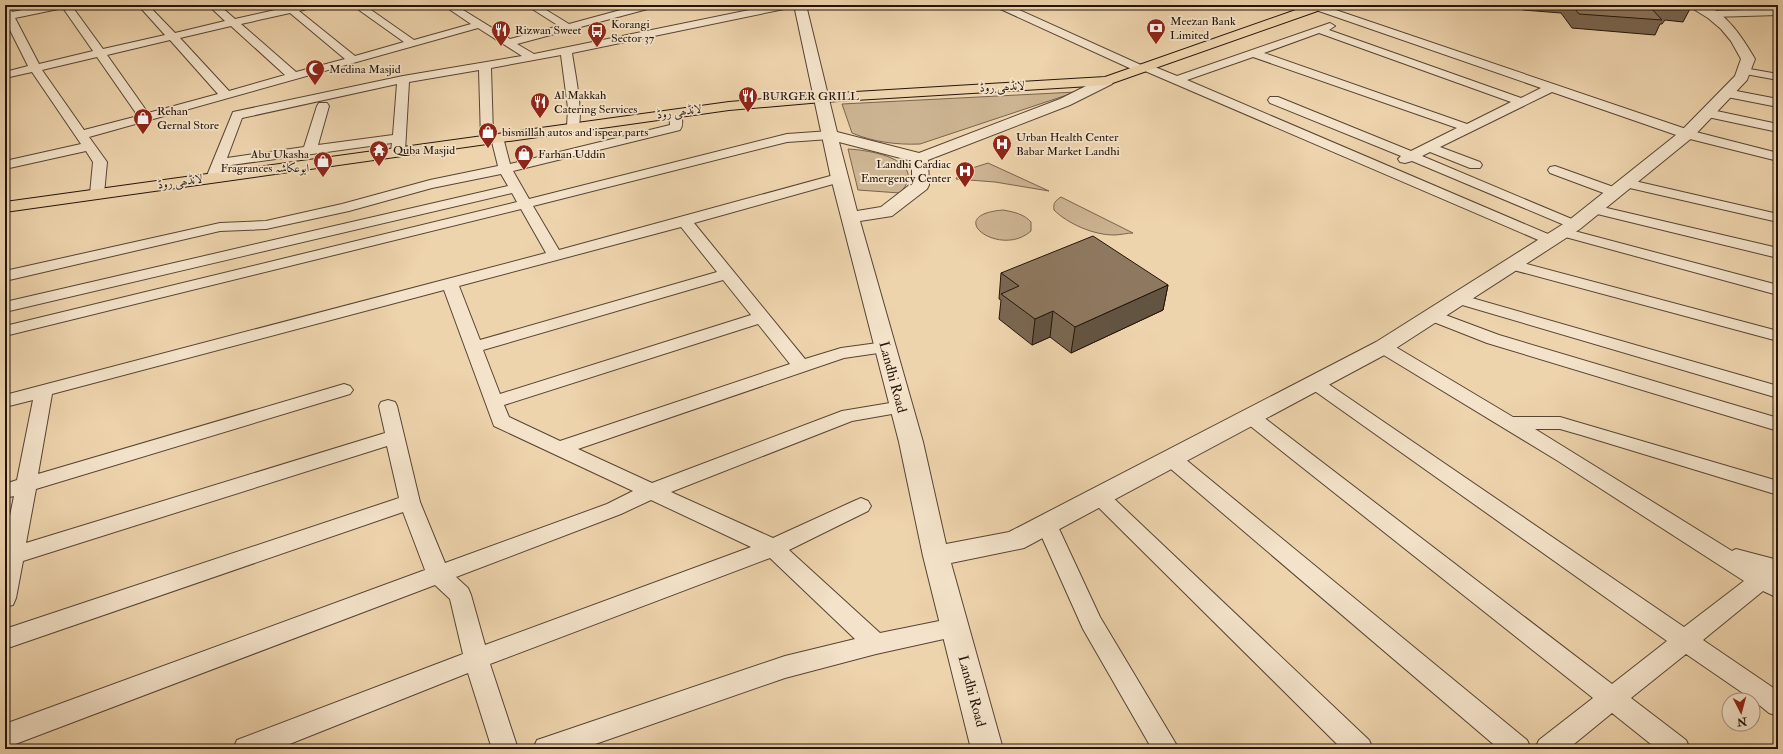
<svg xmlns="http://www.w3.org/2000/svg" width="1783" height="754" viewBox="0 0 1783 754" font-family="'IM FELL Double Pica',Amiri,serif">
<style>
.green{fill:#ccb391;stroke:#78644e}
.lines{fill:none;stroke-linecap:round;stroke-linejoin:round}
.minor-casing{stroke:#574433;stroke-width:2}
.tertiary-casing{stroke:#574433;stroke-width:2}
.primary-casing{stroke:#25140a;stroke-width:2}
.minor{fill:#f4e3ca;fill-rule:evenodd}
.tertiary{fill:#f4e3ca;fill-rule:evenodd}
.primary{fill:#eed4ad;fill-rule:evenodd}
.wall{fill:#7a6752;stroke:#25140a}
.shaded-wall{fill:#635442;stroke:#25140a}
.building{fill:#8e785f;stroke:#25140a}
.labels{text-anchor:middle;dominant-baseline:central;stroke-width:3.5;stroke-linejoin:round;paint-order:stroke}
.far-poi-label{font-size:12px;fill:#25140a;stroke:#f4e3ca;text-anchor:start}
.far-street-label{font-size:12px;fill:#25140a;stroke:#f4e3ca}
.street-label{font-size:14px;fill:#25140a;stroke:#f4e3ca}
</style>
<rect width="100%" height="100%" fill="#eed4ad"/>
<filter id="stains"><feTurbulence type="fractalNoise" baseFrequency=".005" numOctaves="4"/><feColorMatrix values="0 0 0 0 .2 0 0 0 0 .09 0 0 0 0 .02 0 0 0 .5 -.17"/></filter>
<radialGradient id="worn" r=".72"><stop offset=".6" stop-color="#630" stop-opacity="0"/><stop offset="1" stop-color="#630" stop-opacity=".3"/></radialGradient>
<path class="green" d="M1076 92 920 144C897 145 873 142 852 133L842 104Z
M848 149C870 150 930 160 900 193L858 190Z
M988 163 1049 191 995 182 956 179 960 172Z
M1061 197 1133 233C1127 233 1120 235 1114 235 1094 235 1068 224 1054 210 1053 203 1055 201 1061 197Z
M1003 210C1014 212 1024 214 1031 222V231C1000 259 941 215 1003 210Z"/>
<g class="lines">
<defs>
<path id="minor" d="M5 5 9 6 12 12 48 5H71L103 49 165 35 138 5H148L175 33 225 21 208 5H219L235 19 284 8 281 5H316L315 7 299 11 355 56 404 42 352 5H364L414 40 471 24 443 5H455L510 39 559 26 526 5H538L569 24 639 5H656L655 7 517 44 534 54 774 5H794L789 8 572 53C574 68 585 119 577 130H569L567 127 568 108 561 55 491 68 493 134H502L503 137 510 164 670 125 669 113 671 110H679C682 115 684 125 680 130L513 171 529 199 787 134 830 131 835 132 836 135 835 138 830 139 787 142 533 206 559 250 834 175H844L846 178 844 181 694 223 805 359 841 348 885 342 891 343 894 347 891 351 885 352 844 358 578 449 652 483 842 411 902 401 909 403 911 407 909 411 852 421 671 492 773 538 854 501 861 498 868 501 871 506 868 511 789 550 880 633 954 618 962 621 966 628 962 635 876 654 785 678 581 749H533L537 740 546 737 785 656 855 639 770 558 490 664 518 749H492L468 673 277 749H233L237 740 463 654 450 599 435 585 5 748V724L425 570 403 512 5 649V629L399 498 387 446 23 561 16 598 13 605 5 607V541L14 496 5 498V484L17 480 33 400 5 407V395L546 253 521 209 5 336V326L517 202 512 193 5 312V302L508 186 501 174 432 188 349 211 266 229 220 231 5 281V271L220 223 266 221 342 204 430 180 498 166 492 142H482L481 139 479 70 409 82 405 151 403 154H393L391 151 392 143 224 166 218 181H208L206 178 233 112 403 76 522 56 478 28 89 137 107 162 104 194 102 197H92L90 194 93 162 86 151 5 169V161L81 144 32 72 5 78V72L28 66 5 20ZM63 8 93 51 39 64 15 18ZM290 13 345 59 296 72 241 24ZM231 26 285 75 229 91 180 38ZM170 40 218 94 148 113 107 55ZM97 57 138 116 84 130 42 70ZM397 84 393 135 318 145 329 106 327 103H319L317 106 304 147 227 158 242 118ZM681 227 717 272 480 340 459 286ZM723 280 751 315 500 394 483 350ZM444 290 494 426 633 491 607 504 445 563 420 502 397 406 395 402 388 400 381 402 379 406 385 433 26 543 36 489 350 394 353 390 350 386 344 384 38 474 52 394ZM758 324 790 364 560 441 509 417 504 405ZM651 500 751 547 485 645 471 595 468 588 456 577 621 514Z
M995 5H1008L1141 65 1146 64 1150 65 1177 76 1330 23 1335 26 1329 30 1521 98 1541 88 1313 9 1312 7 1313 5H1321L1692 131 1778 153V161L1682 137 1552 92 1440 147 1480 162 1482 165 1480 168H1470L1430 152 1422 156 1579 222 1581 225 1579 228 1574 229 1412 161 1405 163 1400 162 1398 159 1401 156 1270 103 1268 100 1270 97H1278L1411 151 1457 128 1253 57 1187 80 1555 237 1558 240 1555 243 1550 245 1145 71 1140 72 1136 71 996 7ZM1319 33 1511 102 1467 124 1264 53Z
M1778 9V15L1712 17 1707 14 1712 11Z
M1744 68 1778 74V80L1740 73 1738 71Z
M1726 89 1778 99V107L1722 96 1720 93 1722 90Z
M1707 109 1778 124V132L1703 116 1701 113 1703 110Z
M1555 166 1619 189 1621 192 1619 195H1609L1550 173 1548 170 1550 167Z
M1626 179 1778 214V222L1621 186 1619 183 1621 180Z
M1594 205 1778 248V258L1589 212 1587 209 1589 206Z
M1563 228 1778 285V295L1558 235 1556 232 1558 229Z
M1512 260 1778 331V341L1506 268 1504 265 1506 262Z
M1458 294 1778 386V398L1452 302 1450 299 1452 296Z
M1432 310 1499 335 1778 418V431L1487 343 1426 319 1424 315 1426 311Z
M1383 342 1389 343 1513 417H1560L1778 481V495L1581 435 1560 429H1535L1732 551 1736 549 1778 560V578L1776 577 1778 578V598L1763 591 1703 640 1778 691V716L1769 713 1753 700 1686 654 1631 698 1686 740 1690 749H1657L1612 713 1568 749H1535L1539 740 1593 698 1244 421 1242 417 1244 413 1251 411 1258 413 1612 684 1667 641 1309 387 1306 383 1309 379 1315 377 1321 379 1684 627 1744 581 1558 461 1377 351 1374 347 1377 343Z
M1172 452 1179 454 1527 740 1531 749H1499L1165 464 1162 459 1165 454Z
M1100 489 1107 492 1369 740 1373 749H1342L1093 502 1090 497 1093 492Z
M1047 516 1054 518 1100 617 1179 749H1152L1083 629 1036 524 1040 518Z"/>
<path id="tertiary" d="M794 5H806L837 132 919 153 1060 99 1102 78H1112L1114 81 1112 84 1070 105 928 160 929 185 927 189 892 216 860 221 923 442 946 544 1009 532 1376 342 1568 221 1681 131 1735 76 1741 59 1731 41 1721 29 1708 18 1687 5C1692 5 1698 4 1703 5 1726 11 1744 40 1755 59L1747 80 1693 137 1580 229 1390 352 1024 548 951 563 1003 749H971L923 556 899 442 831 178ZM839 142 912 161V183L881 207 857 211Z"/>
<path id="primary" d="M1310 5H1328L1326 8 1107 85 822 102 729 110 5 212V202L729 102 822 94 1105 77Z"/>
</defs>
<use href="#minor" class="minor-casing"/>
<use href="#tertiary" class="tertiary-casing"/>
<use href="#primary" class="primary-casing"/>
<use href="#minor" class="minor"/>
<use href="#tertiary" class="tertiary"/>
<use href="#primary" class="primary"/>
</g>
<path class="wall" d="M1519 5H1689L1691 7 1683 22 1665 20 1662 24H1660L1655 35 1572 28 1561 13 1523 10Z
M1001 273 1168 285 1163 310 1071 353 1050 337 1032 345 999 319 1001 300 999 299Z"/>
<path class="shaded-wall" d="M1168 285 1163 310 1071 353 1075 327Z
M1053 311 1050 337 1032 345 1035 319Z"/>
<path class="building" d="M1572 5H1666L1670 9 1651 8 1662 20 1579 14Z
M1666 5H1689L1691 7Z
M1093 236 1168 285 1075 327 1053 311 1035 319 1001 294 1019 286 1001 273Z"/>
<defs>
<symbol id="bank-pin" viewBox="-11 -11 22 30"><path d="M0 17L-7.5 6A9.5 9.5 0 1 1 7.5 6Z" fill="#8f2418" stroke="#f4e3ca"/><path d="M-6-4H6V4H-6ZM0-2.3a2.3 2.3 0 1 0 0 4.6a2.3 2.3 0 1 0 0-4.6Z" fill="#fff"/></symbol>
<symbol id="restaurant-pin" viewBox="-11 -11 22 30"><path d="M0 17L-7.5 6A9.5 9.5 0 1 1 7.5 6Z" fill="#8f2418" stroke="#f4e3ca"/><path d="M-5-6h1v4h1v-4h1v4h1v-4h1v5L-1.5 .5V6h-2V.5L-5-1ZM5-6V6H3V1.5H1.5Q1.5-4 5-6Z" fill="#fff"/></symbol>
<symbol id="bus-pin" viewBox="-11 -11 22 30"><path d="M0 17L-7.5 6A9.5 9.5 0 1 1 7.5 6Z" fill="#8f2418" stroke="#f4e3ca"/><path d="M-5-6H5V4H4V6H2V4H-2V6H-4V4H-5ZM-3.5-4V0h7V-4ZM-3.5 1.2v1.5H-2V1.2ZM2 1.2v1.5H3.5V1.2Z" fill="#fff"/></symbol>
<symbol id="mosque-pin" viewBox="-11 -11 22 30"><path d="M0 17L-7.5 6A9.5 9.5 0 1 1 7.5 6Z" fill="#8f2418" stroke="#f4e3ca"/><path d="M3.5-4.9A6 6 0 1 0 3.5 4.9A5 5 0 1 1 3.5-4.9Z" fill="#fff"/></symbol>
<symbol id="shop-pin" viewBox="-11 -11 22 30"><path d="M0 17L-7.5 6A9.5 9.5 0 1 1 7.5 6Z" fill="#8f2418" stroke="#f4e3ca"/><path d="M-5-2.5h2.3a2.7 3.5 0 0 1 5.4 0H5L5.5 6h-11ZM-1.5-2.5h3a1.5 2.3 0 0 0-3 0Z" fill="#fff"/></symbol>
<symbol id="hospital-pin" viewBox="-11 -11 22 30"><path d="M0 17L-7.5 6A9.5 9.5 0 1 1 7.5 6Z" fill="#8f2418" stroke="#f4e3ca"/><path d="M-5-5h3v3.5h4V-5h3V5h-3V1.5h-4V5h-3Z" fill="#fff"/></symbol>
<symbol id="temple-pin" viewBox="-11 -11 22 30"><path d="M0 17L-7.5 6A9.5 9.5 0 1 1 7.5 6Z" fill="#8f2418" stroke="#f4e3ca"/><path d="M0-6L5-2H3V0L6.5 2.5H4V6H1.5V3h-3V6H-4V2.5H-6.5L-3 0V-2H-5Z" fill="#fff"/></symbol>
</defs>
<g fill-rule="evenodd">
<use href="#bank-pin" x="1145" y="17" width="22" height="30"/>
<use href="#restaurant-pin" x="490" y="19" width="22" height="30"/>
<use href="#bus-pin" x="586" y="20" width="22" height="30"/>
<use href="#mosque-pin" x="304" y="58" width="22" height="30"/>
<use href="#restaurant-pin" x="737" y="85" width="22" height="30"/>
<use href="#restaurant-pin" x="529" y="91" width="22" height="30"/>
<use href="#shop-pin" x="132" y="107" width="22" height="30"/>
<use href="#shop-pin" x="477" y="121" width="22" height="30"/>
<use href="#hospital-pin" x="991" y="133" width="22" height="30"/>
<use href="#temple-pin" x="368" y="139" width="22" height="30"/>
<use href="#shop-pin" x="513" y="143" width="22" height="30"/>
<use href="#shop-pin" x="312" y="150" width="22" height="30"/>
<use href="#hospital-pin" x="954" y="160" width="22" height="30"/>
</g>
<g class="labels">
<g class="far-poi-label">
<text x="1170" y="21">Meezan Bank<tspan x="1170" dy="14">Limited</tspan></text>
<text x="611" y="24">Korangi<tspan x="611" dy="14">Sector 37</tspan></text>
<text x="515" y="30">Rizwan Sweet</text>
<text x="329" y="69">Medina Masjid</text>
<text x="554" y="95">Al Makkah<tspan x="554" dy="14">Catering Services</tspan></text>
<text x="762" y="96">BURGER GRILL</text>
<text x="157" y="111">Rehan<tspan x="157" dy="14">Gernal Store</tspan></text>
<text x="502" y="132">bismillah autos and ispear parts</text>
<text x="1016" y="137">Urban Health Center<tspan x="1016" dy="14">Babar Market Landhi</tspan></text>
<text x="393" y="150">Quba Masjid</text>
<text x="309" y="154" text-anchor="end">Abu Ukasha<tspan x="309" dy="14">Fragrances ابوعکاشہ</tspan></text>
<text x="538" y="154">Farhan Uddin</text>
<text x="951" y="164" text-anchor="end">Landhi Cardiac<tspan x="951" dy="14">Emergency Center</tspan></text>
</g>
<g class="far-street-label">
<text transform="translate(1002 87) rotate(-3)">لانڈھی روڈ</text>
<text transform="translate(679 112) rotate(-8)">لانڈھی روڈ</text>
<text transform="translate(180 182) rotate(-8)">لانڈھی روڈ</text>
</g>
<g class="street-label">
<text transform="translate(893 377) rotate(75)">Landhi Road</text>
<text transform="translate(972 691) rotate(75)">Landhi Road</text>
</g>
</g>
<rect width="1783" height="754" fill="none" stroke="#eed4ad" stroke-width="20"/>
<rect x="6" y="6" width="1771" height="742" fill="none" stroke="#25140a" stroke-width="2"/>
<rect x="10" y="10" width="1763" height="734" fill="none" stroke="#25140a"/>
<g transform="translate(1741 712) rotate(174)"><circle r="19" fill="#f4e3ca" stroke="#a1907d"/>
<path d="M0-3L7 15L0 10L-7 15Z" fill="#8f2418"/>
<text y="-6" font-size="11" font-weight="bold" text-anchor="middle" fill="#25140a">N</text>
</g>
<rect width="100%" height="100%" filter="url(#stains)"/>
<rect width="100%" height="100%" fill="url(#worn)"/>
</svg>
